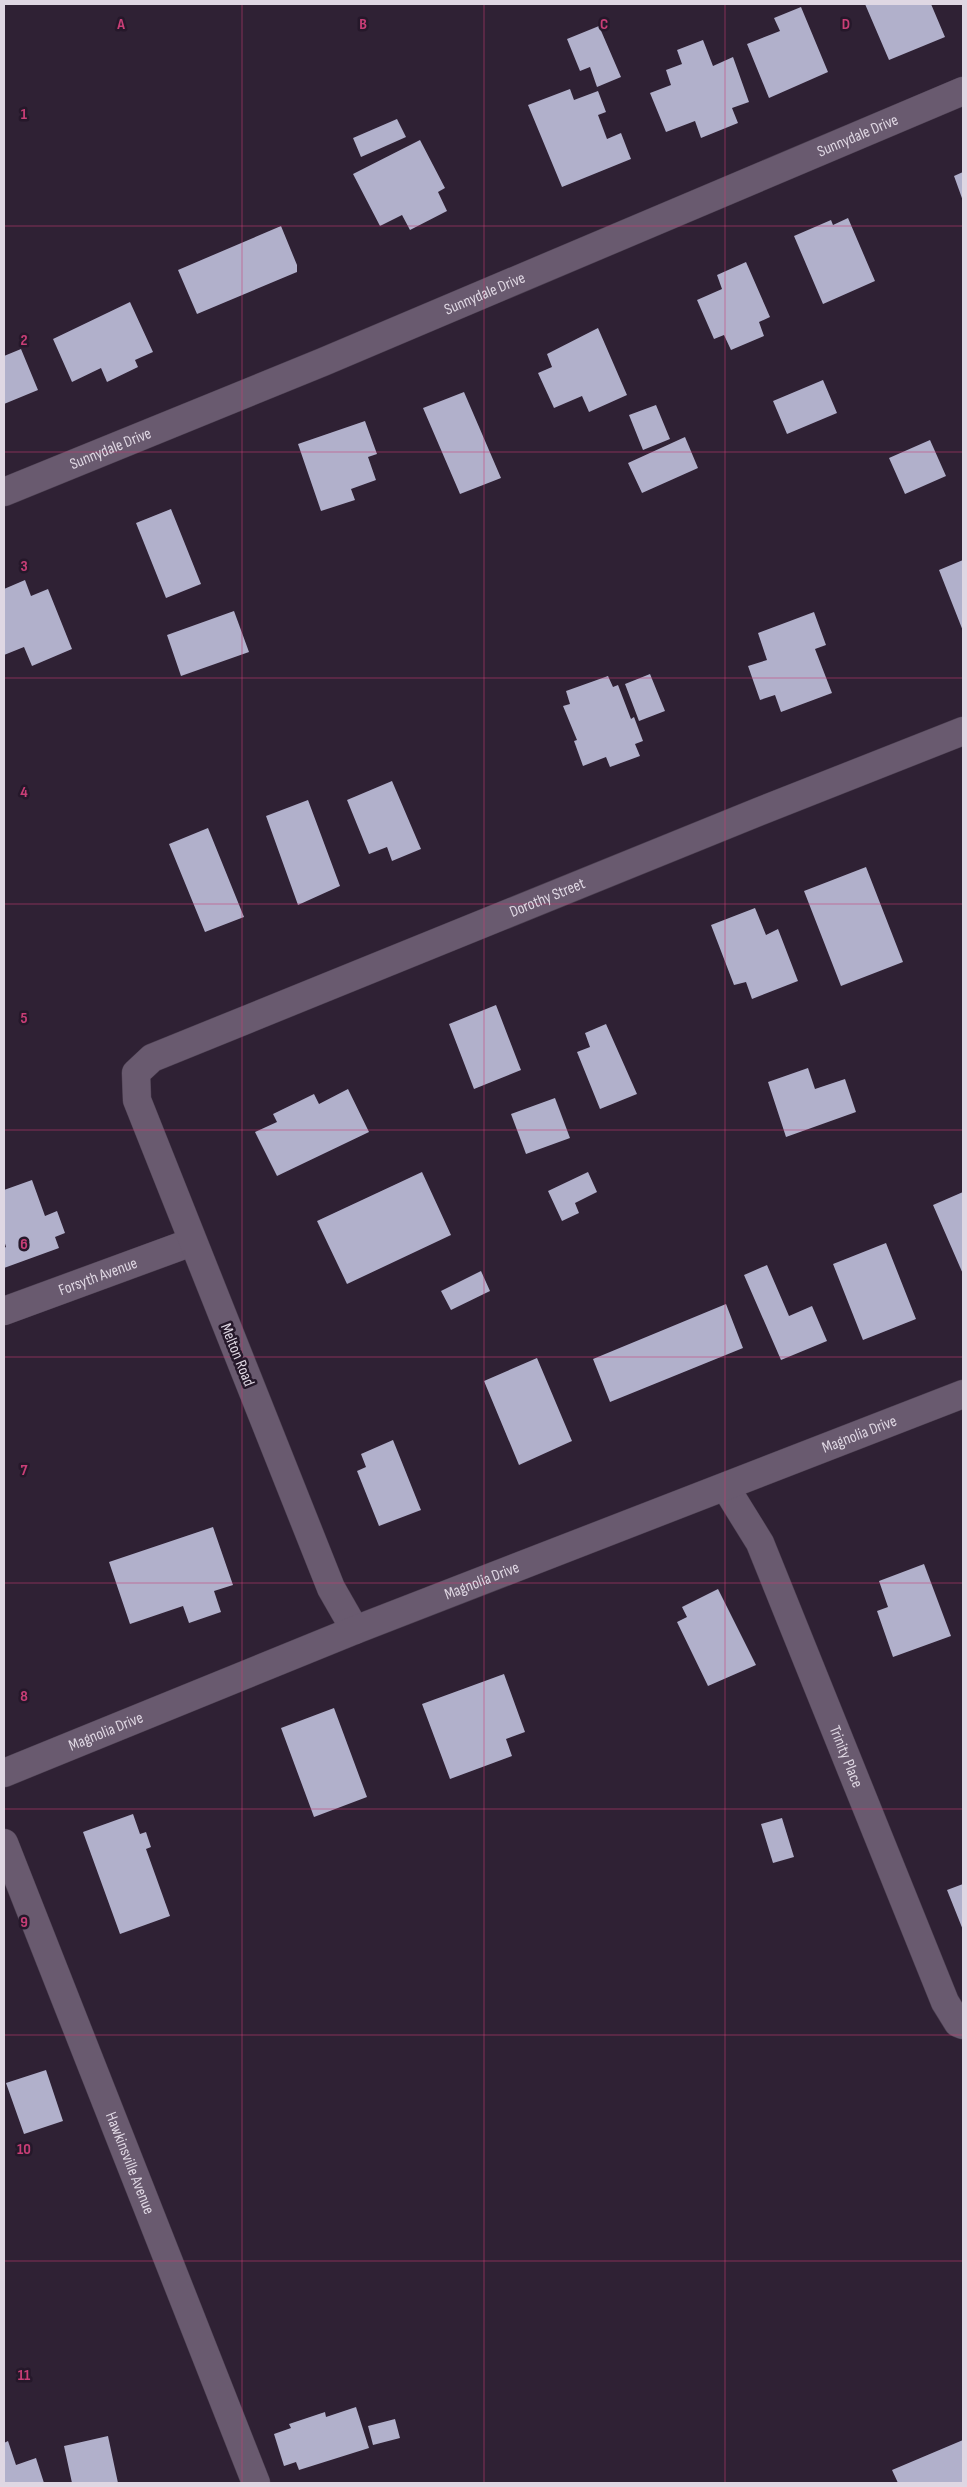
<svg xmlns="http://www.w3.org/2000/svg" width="967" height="2487" viewBox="0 0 967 2487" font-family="'Sofia Sans Condensed',sans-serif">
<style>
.building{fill:#b1b0cb}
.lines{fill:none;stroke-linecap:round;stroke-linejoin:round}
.street-casing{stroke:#4b3f50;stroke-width:29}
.street{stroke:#695a6f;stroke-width:28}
.grid{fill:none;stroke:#c83e76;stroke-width:1;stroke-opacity:0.55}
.labels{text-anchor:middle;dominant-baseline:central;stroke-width:5;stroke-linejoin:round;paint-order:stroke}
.street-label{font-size:16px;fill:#dfd7e3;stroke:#25182a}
.grid-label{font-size:16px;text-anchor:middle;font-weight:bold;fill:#c83e76;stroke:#25182a;stroke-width:5;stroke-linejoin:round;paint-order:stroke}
</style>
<rect width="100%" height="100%" fill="#2f2134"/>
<path class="building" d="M865 4H931L945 37 889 60Z
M801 7 828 72 769 98 747 44 780 31 774 18Z
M599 26 621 77 597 87 590 67 580 71 567 39Z
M703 40 713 66 733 57 749 102 732 108 738 123 701 138 695 121 666 132 650 93 671 85 666 70 682 64 677 50Z
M570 89 574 100 598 91 606 112 598 115 607 139 621 133 631 159 562 187 528 105Z
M397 119 406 137 361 157 353 138Z
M420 140 445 188 438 192 447 211 410 230 402 215 380 226 353 174Z
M963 172V201L954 176Z
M848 218 875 281 823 304 794 236 831 220 833 225Z
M281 226 297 265V272L197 314 178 270Z
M746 262 770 317 759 322 764 336 731 350 724 335 714 339 697 300 722 289 717 275Z
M130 302 153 352 135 360 138 367 107 382 101 368 72 382 53 339Z
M598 328 627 395 589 412 582 396 554 408 538 373 552 367 547 354Z
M21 349 38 390 4 404V356Z
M823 380 837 413 787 434 773 401Z
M464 392 501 478 460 494 423 408Z
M656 405 670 439 643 450 629 415Z
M365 421 377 454 368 457 376 480 351 489 355 500 321 511 298 444Z
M685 437 698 468 642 493 628 463Z
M930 440 946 476 905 494 889 458Z
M171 509 201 584 166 598 136 523Z
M963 560V631L939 570Z
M25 580 31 596 48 589 72 649 32 666 24 647 4 655V589Z
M234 611 249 652 181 676 167 635Z
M814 612 826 645 815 649 832 693 781 712 775 695 760 700 748 666 767 660 758 633Z
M650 674 665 711 639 721 625 684Z
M608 676 613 687 618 685 631 719 634 717 643 741 635 744 640 756 610 767 606 757 583 766 574 741 577 740 563 706 570 704 566 691Z
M392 781 421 849 392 861 387 847 369 854 347 800Z
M308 800 340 886 298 905 266 816Z
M208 828 244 917 205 932 169 844Z
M866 867 903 962 841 986 804 891Z
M755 908 766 935 778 929 798 981 752 999 746 982 734 985 711 925Z
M496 1005 521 1070 474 1089 449 1024Z
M606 1024 637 1094 600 1109 577 1052 590 1047 585 1033Z
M808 1068 815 1089 845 1079 856 1112 786 1137 768 1082Z
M348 1089 369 1132 277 1176 255 1132 277 1122 273 1114 314 1094 319 1104Z
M555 1098 570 1138 526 1154 511 1114Z
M422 1172 451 1235 347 1284 317 1221Z
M588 1172 597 1192 575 1203 579 1213 562 1221 548 1191Z
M32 1180 45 1216 57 1211 65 1233 55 1237 59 1248 4 1268V1248L6 1247 4 1240V1190Z
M963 1192V1274L933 1205Z
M886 1243 916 1319 863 1340 833 1264Z
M767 1265 789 1316 812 1306 827 1341 781 1360 744 1275Z
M481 1271 490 1291 451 1310 441 1291Z
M726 1304 743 1348 610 1402 593 1359Z
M537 1358 572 1441 519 1465 484 1381Z
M393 1440 421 1510 379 1526 357 1471 366 1467 361 1454Z
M213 1527 233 1585 214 1591 221 1612 189 1623 183 1606 130 1624 109 1562Z
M924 1564 951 1636 893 1657 877 1611 888 1607 879 1581Z
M718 1589 756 1665 708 1686 677 1622 687 1617 682 1607Z
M504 1674 525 1732 506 1739 512 1756 450 1779 422 1704Z
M334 1708 367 1797 314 1817 281 1728Z
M133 1814 140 1834 146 1832 151 1847 146 1849 170 1916 120 1934 83 1832Z
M782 1818 794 1857 773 1863 761 1824Z
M963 1884V1930L947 1890Z
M46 2070 63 2121 24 2134 6 2083Z
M356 2407 369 2448 299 2470 296 2462 284 2466 274 2434 291 2428 289 2424 325 2412 326 2417Z
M395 2419 400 2438 373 2445 368 2426Z
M108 2436 118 2483H72L64 2446Z
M963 2440V2483H898L892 2470Z
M8 2441 16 2465 36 2458 44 2483H4V2443Z"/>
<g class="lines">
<defs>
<g id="street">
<path id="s1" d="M4 492 323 362 963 91"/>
<path id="s2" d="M4 1311 192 1242"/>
<path id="s3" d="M726 1488 760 1543 945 2002 958 2023 963 2025"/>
<path id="s4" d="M355 1630 331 1588 137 1100 136 1073 152 1058 758 812 963 731"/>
<path id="s5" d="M4 1773 355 1630 963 1394"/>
<path id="s6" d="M4 1843 256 2483"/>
</g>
</defs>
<use href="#street" class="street-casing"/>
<use href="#street" class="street"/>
</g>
<path class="grid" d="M242 4V2483M484 4V2483M725 4V2483M4 226H963M4 452H963M4 678H963M4 904H963M4 1130H963M4 1357H963M4 1583H963M4 1809H963M4 2035H963M4 2261H963"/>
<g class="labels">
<g class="street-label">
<text stroke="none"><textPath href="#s1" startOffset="925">Sunnydale Drive</textPath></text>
<text stroke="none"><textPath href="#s1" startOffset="520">Sunnydale Drive</textPath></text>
<text stroke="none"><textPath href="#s1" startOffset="115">Sunnydale Drive</textPath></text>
<text stroke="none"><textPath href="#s4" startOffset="1049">Dorothy Street</textPath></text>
<text stroke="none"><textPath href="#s2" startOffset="100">Forsyth Avenue</textPath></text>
<text transform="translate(237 1355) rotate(68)">Melton Road</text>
<text stroke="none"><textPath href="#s5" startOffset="920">Magnolia Drive</textPath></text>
<text stroke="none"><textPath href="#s5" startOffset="515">Magnolia Drive</textPath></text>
<text stroke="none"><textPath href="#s5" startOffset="110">Magnolia Drive</textPath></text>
<text stroke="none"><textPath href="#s3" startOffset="295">Trinity Place</textPath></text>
<text stroke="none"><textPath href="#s6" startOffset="344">Hawkinsville Avenue</textPath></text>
</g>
</g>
<g class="grid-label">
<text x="121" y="29">A</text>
<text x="363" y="29">B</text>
<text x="604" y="29">C</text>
<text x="846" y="29">D</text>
<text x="24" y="119">1</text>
<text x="24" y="345">2</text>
<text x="24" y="571">3</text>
<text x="24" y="797">4</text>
<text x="24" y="1023">5</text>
<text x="24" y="1249">6</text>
<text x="24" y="1475">7</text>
<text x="24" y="1701">8</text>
<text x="24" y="1927">9</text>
<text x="24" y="2154">10</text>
<text x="24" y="2380">11</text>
</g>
<rect width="967" height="2487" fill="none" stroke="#dfd7e3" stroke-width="10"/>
</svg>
